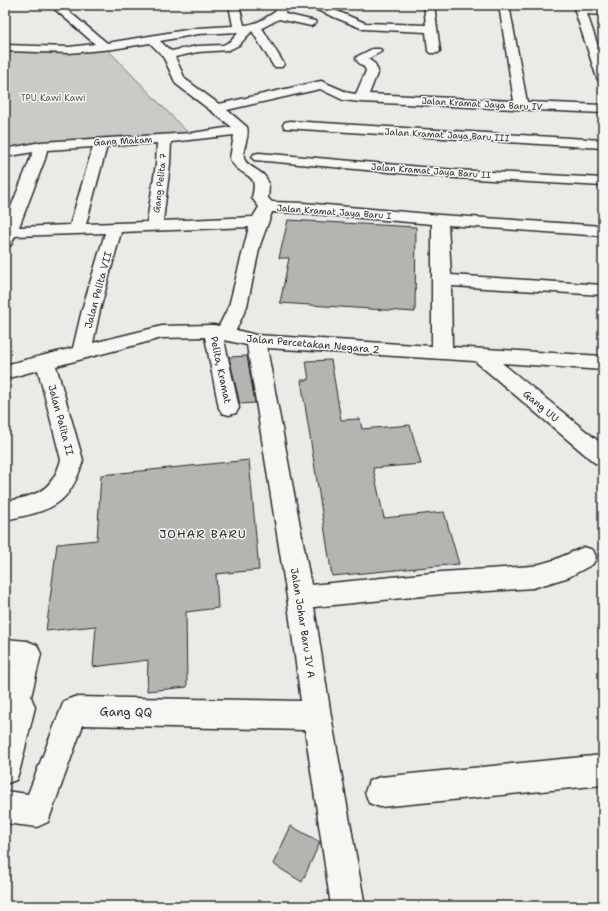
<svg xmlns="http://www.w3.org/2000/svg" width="608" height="911" viewBox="0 0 608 911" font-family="'Shantell Sans',sans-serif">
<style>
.green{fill:#cacac7;stroke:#7a7a79}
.building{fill:#b4b4b1;stroke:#2b2b2b}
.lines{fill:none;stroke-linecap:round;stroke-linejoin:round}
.minor-casing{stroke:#2b2b2b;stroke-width:3}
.minor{fill:#f6f6f2;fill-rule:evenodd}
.labels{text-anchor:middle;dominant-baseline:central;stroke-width:3;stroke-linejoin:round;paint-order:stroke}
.far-park-label{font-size:9px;fill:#535352;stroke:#f6f6f2}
.far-street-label{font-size:9px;fill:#2b2b2b;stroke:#f6f6f2}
.street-label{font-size:10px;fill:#2b2b2b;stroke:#f6f6f2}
.quarter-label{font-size:12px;letter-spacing:1px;fill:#2b2b2b;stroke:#f6f6f2}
.near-street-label{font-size:12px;fill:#2b2b2b;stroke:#f6f6f2}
</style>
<rect width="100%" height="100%" fill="#eaeae6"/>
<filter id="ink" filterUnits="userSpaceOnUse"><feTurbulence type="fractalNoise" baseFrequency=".025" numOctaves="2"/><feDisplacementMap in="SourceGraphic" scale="8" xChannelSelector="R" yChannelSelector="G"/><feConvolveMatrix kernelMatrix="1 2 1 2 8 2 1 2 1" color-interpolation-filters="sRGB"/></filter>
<g filter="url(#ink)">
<path class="green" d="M105 47 192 137 5 153V48Z"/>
<path class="building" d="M288 220 416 227 415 312 280 303 289 258H279Z
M247 356 255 403 240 404 229 357Z
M331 360 341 420 360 419 362 429 410 425 421 464 373 468 384 518 444 512 459 564 332 576 301 380H309L306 361Z
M249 460 259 570 216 574 218 608 186 612 187 687 147 691 148 660 93 667 96 626 46 631 57 544 97 540 101 475Z
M291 826 320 842 302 882 273 864Z"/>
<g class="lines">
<defs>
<path id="minor" d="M50 5H61L107 43 198 28 233 26 229 5H239L244 25C256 25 265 18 275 12L277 5H287L285 14 315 21 316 23 311 26 279 19 262 28 284 64 282 67H274L252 31 239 45 229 50 198 52 175 57 185 79 219 104 321 81 349 93 356 94 366 71C365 65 357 64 356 58L358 56 372 49H380L382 51 368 59 375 64 378 71 369 94 514 101 499 5H509L527 102 603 105V113L361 102 343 100 320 89 227 110 247 127C250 138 242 147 244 158 246 168 265 170 268 182 270 187 268 193 268 198L272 202 303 203 440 215 603 226V236L448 225 451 275 603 285V295L451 286 452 347 603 356V370L502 363 603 445V465L595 463 475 361 267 348 311 585 442 572 533 566 554 560 584 547 593 550 596 557 593 564 569 577 533 588 442 594 314 607 331 716 365 906H331L305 730 83 725 48 822 37 827 5 823V791L28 794 64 701 74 697 301 701 287 597 247 345 224 340 239 408 236 413 229 415 222 413 219 408 205 337 162 338 56 366 83 460C70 507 49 511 5 520V502C36 495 51 493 61 460L38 370 5 379V365L73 348 82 310 105 233 15 236 11 245 5 247V222L33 152 5 157V149L41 142 192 133 232 127 176 84 163 56 150 43 113 49 69 53 5 51V45L69 47 95 44ZM239 32 231 41 223 45 198 46 171 51 160 41 198 34ZM234 135 230 158C235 172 249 173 253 181 255 186 253 193 252 198L259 207 253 217 163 221 170 164 171 142ZM157 143 156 164 147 222 86 224 107 146ZM93 147 70 225 19 227 45 159 47 150ZM272 212 303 213 432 224V346L256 335 236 330 247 306 260 245ZM249 227 229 306 219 326 213 325 162 326 93 343 100 310 121 232Z
M309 5H323L365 23 426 25 424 5H434L440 51 438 53H430L428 51 426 32 363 29 310 7Z
M573 5H583L584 8 603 9V15L587 14 603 61V82L599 81 597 78Z
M290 121 603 140V148L285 128 283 125 285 122Z
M259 153 456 170 603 178V186L456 178 254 160 252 157 254 154Z
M5 639 27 641 37 645 41 654 31 697 35 707 20 769 16 780 5 784V687L11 665H5Z
M603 755V785L380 807 369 803 365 792 369 781 380 777Z"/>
</defs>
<use href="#minor" class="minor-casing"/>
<use href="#minor" class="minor"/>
</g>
</g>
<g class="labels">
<g class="far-park-label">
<text x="53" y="98">TPU Kawi Kawi</text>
</g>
<g class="far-street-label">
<text transform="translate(482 104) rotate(3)">Jalan Kramat Jaya Baru IV</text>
<text transform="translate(447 135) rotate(3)">Jalan Kramat Jaya Baru III</text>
<text transform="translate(123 141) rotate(-3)">Gang Makam</text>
<text transform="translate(431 171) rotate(4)">Jalan Kramat Jaya Baru II</text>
<text transform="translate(160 183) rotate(-83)">Gang Pelita 7</text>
<text transform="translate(334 212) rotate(4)">Jalan Kramat Jaya Baru I</text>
</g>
<g class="street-label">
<text transform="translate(98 290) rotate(-75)">Jalan Pelita VII</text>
<text transform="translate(313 344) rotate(5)">Jalan Percetakan Negara 2</text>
<text transform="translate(221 370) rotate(78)">Pelita, Kramat</text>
<text transform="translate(541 406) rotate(40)">Gang UU</text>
<text transform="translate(61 420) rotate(75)">Jalan Palita II</text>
<text transform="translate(303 623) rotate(81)">Jalan Johar Baru IV A</text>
</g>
<g class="quarter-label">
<text x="203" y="534">JOHAR BARU</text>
</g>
<g class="near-street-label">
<text transform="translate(126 712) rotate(1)">Gang QQ</text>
</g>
</g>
<rect width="608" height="911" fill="none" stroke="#f6f6f2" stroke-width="20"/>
<rect x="10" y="10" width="588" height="891" fill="none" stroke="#2b2b2b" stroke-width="1.5" filter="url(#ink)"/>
</svg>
